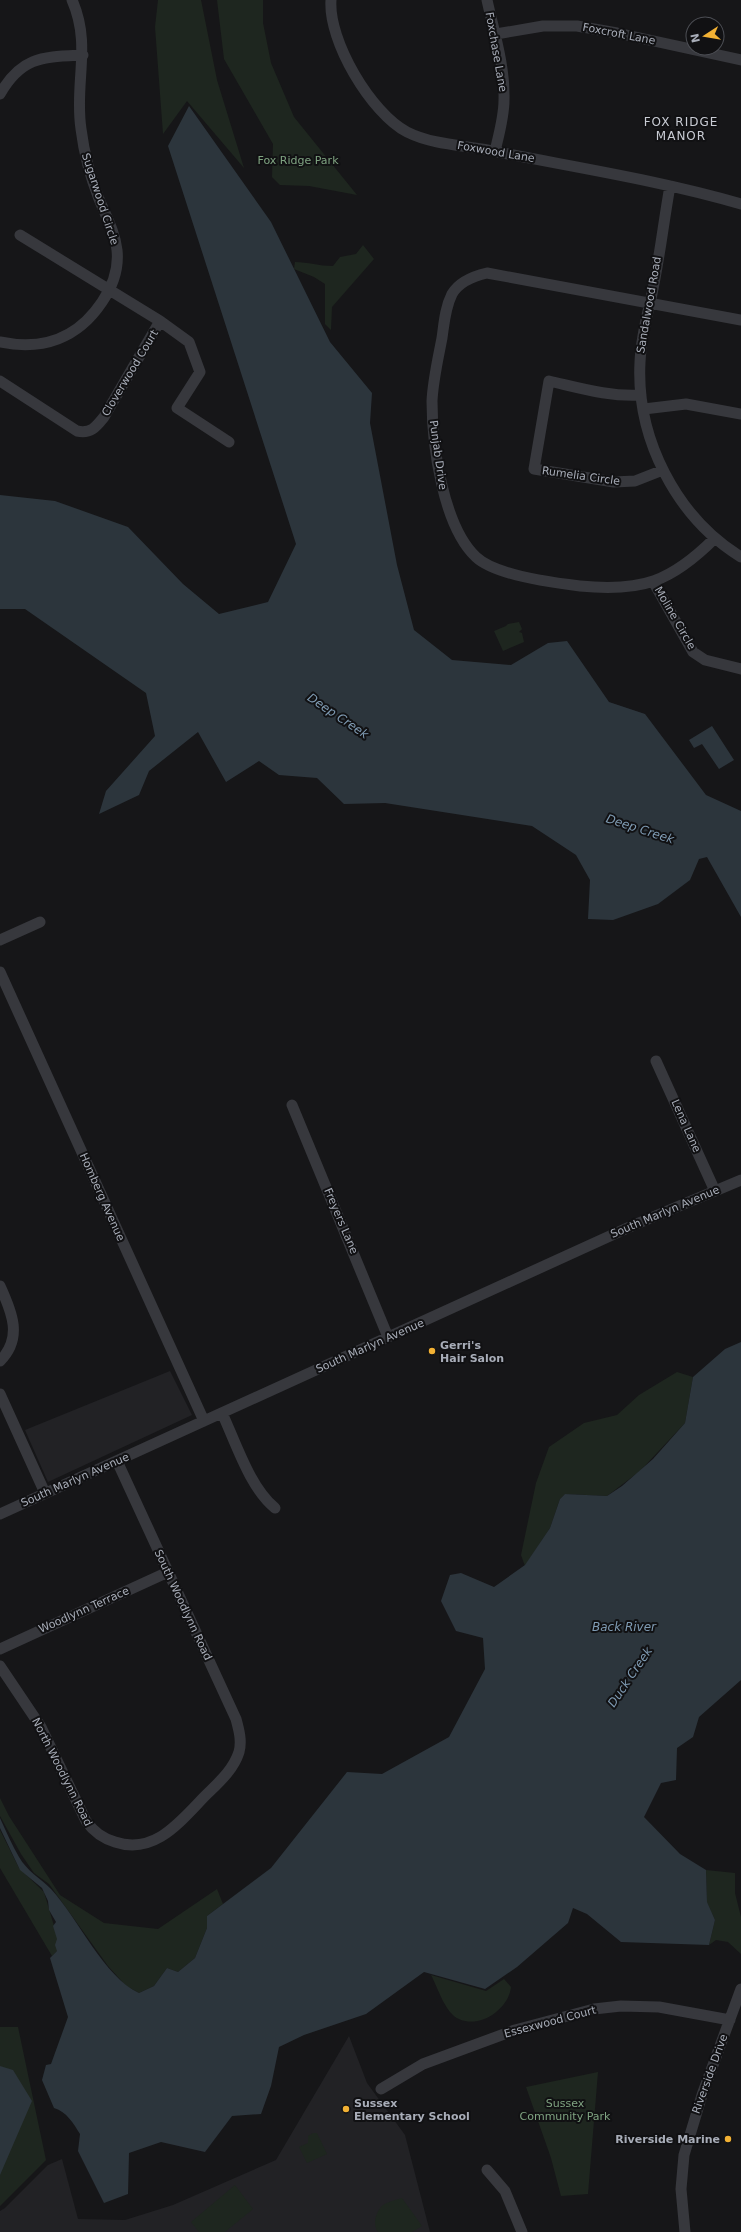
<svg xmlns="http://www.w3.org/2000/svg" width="741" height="2232" viewBox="0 0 741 2232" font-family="'DejaVu Sans',sans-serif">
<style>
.built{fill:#222225}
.green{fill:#1e261f}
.water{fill:#2c353c}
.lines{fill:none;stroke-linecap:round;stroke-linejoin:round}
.minor{stroke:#37383d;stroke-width:11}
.poi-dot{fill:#f2b134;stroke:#111113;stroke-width:1.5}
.labels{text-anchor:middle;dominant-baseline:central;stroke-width:4;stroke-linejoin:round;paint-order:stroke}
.street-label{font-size:11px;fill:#a8adb8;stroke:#111113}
.park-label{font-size:11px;fill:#7fa381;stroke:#111113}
.poi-label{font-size:11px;font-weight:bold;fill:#a8adb8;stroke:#111113;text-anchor:start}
.neighbourhood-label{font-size:12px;letter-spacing:1px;fill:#c9ccd4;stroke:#111113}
.water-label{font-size:12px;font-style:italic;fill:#7f9bb3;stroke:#111113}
</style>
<rect width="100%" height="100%" fill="#161618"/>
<path class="built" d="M170 1371 192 1415 48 1482 25 1430Z
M349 2036 367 2083 405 2135 430 2232H0V2211L5 2208 48 2165 62 2159 78 2219 125 2220 173 2205 276 2160Z"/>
<path class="green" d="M158 0H201L217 80 244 168 187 101 163 134 155 27Z
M217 0H263V23L271 63 294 117 357 195 309 186 280 185 272 177 273 144 224 59Z
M363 245 374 259 332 307 331 330 325 324V284L314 277 294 269 295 262C308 262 319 266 333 266L340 257 356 254Z
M519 622 522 629 519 632 522 633 524 642 503 651 494 631 506 626 508 624Z
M677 1372 693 1377 685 1423 640 1471 607 1496 565 1494 560 1499 550 1528 525 1566 521 1555 536 1483 549 1447 584 1423 617 1415 639 1395Z
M0 1798 9 1816 60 1895 104 1923 158 1929 217 1889 223 1904 207 1916V1928L195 1958 178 1972 167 1968 154 1986 139 1993 126 1986 108 1966 49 1884 34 1873 21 1854 0 1816Z
M0 1830 19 1868 44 1892 57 1936V1951L52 1956 0 1868Z
M706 1870 735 1873V1893L741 1917V1954L728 1942 716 1940 709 1945 715 1920 707 1903Z
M431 1975 486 1991 504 1979 511 1987C509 2008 481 2029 459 2019 445 2013 438 1988 431 1975Z
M0 2027H18L46 2160 0 2206Z
M598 2072 588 2194 561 2196 551 2158 526 2087Z
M313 2133H317L327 2154 307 2163 299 2147 308 2143V2136Z
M235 2185 253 2209 225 2232H199L191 2222Z
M402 2198 422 2226 412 2232H378C372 2224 376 2211 383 2205 387 2202 396 2200 402 2198Z"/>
<path class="water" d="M189 106 271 222 330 342 372 393 370 423 397 565 414 630 452 660 511 665 548 643 567 641 609 702 645 714 706 795 741 811V917L707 857 699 859 690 880 658 904 613 920 588 919 590 880 576 855 532 826 385 803 344 804 317 778 279 775 259 761 226 782 198 732 149 771 139 795 99 814 106 791 155 736 146 693 25 609H0V495L55 501 128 527 183 584 219 614 268 602 296 544 168 146Z
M712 726 734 760 719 769 702 744 694 748 689 740Z
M741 1342V1680L699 1717 693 1737 677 1748 676 1780 661 1783 644 1817 680 1854 706 1870 707 1902 715 1920 709 1945 621 1942 587 1914 573 1908 568 1923 517 1967 485 1989 424 1972 366 2014 304 2035 279 2047 271 2086 261 2114 232 2116 205 2152 161 2142 129 2153 128 2194 104 2203 78 2151 80 2134C73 2123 67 2112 54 2108L42 2080 46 2065 51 2064 68 2017 50 1958 57 1951 55 1945 57 1939 53 1926 56 1922 49 1910 48 1901 42 1888 20 1870 0 1828V1818C6 1831 12 1845 19 1857 27 1871 40 1878 51 1889 78 1918 104 1977 139 1993L154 1986 167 1968 178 1972 195 1958 207 1928V1916L271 1868 347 1772 382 1774 449 1737 485 1669 483 1638 456 1631 441 1601 450 1575 461 1573 494 1587 525 1565 550 1528 560 1499 565 1494 607 1496 622 1486 653 1459 685 1423 693 1377 725 1349Z
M0 2066 13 2070 32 2101 0 2175Z"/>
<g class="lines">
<path class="minor" d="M331 0C328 41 371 113 407 132 435 146 468 145 498 152 579 168 662 181 741 204
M487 0C494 32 505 66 504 100 504 117 499 134 495 151
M496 34 543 26H577L617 33 741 60
M0 94C22 56 43 57 83 55
M670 186C663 225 659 264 650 303 645 323 641 341 640 362 636 438 676 517 741 557
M160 321 189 342 200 372 177 408 229 442
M0 342C43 351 78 338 102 302 113 286 119 269 117 250 115 232 106 216 99 199 90 176 84 153 81 129 74 84 92 45 72 0
M0 381 77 431C91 434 96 427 104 417L160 321 20 235
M641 395C610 397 580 388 549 381L534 469 614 482 635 481 663 470
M644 409 686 404 741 414
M715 538C671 582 642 592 580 586 554 583 495 575 476 557 443 526 432 445 432 401 433 380 438 359 442 338 444 324 445 308 452 294 459 282 474 276 487 273L741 320
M654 583 693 652 705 660 741 669
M0 940 40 922
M0 972 204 1421
M656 1061 715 1191
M292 1105 388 1337
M0 1286C12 1312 23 1338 0 1361
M0 1394 45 1493
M222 1413C236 1443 250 1488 275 1508
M0 1514 634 1225 741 1180
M0 1649 168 1572
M0 1666 41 1727 86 1821C94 1832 102 1838 115 1842 154 1855 179 1823 204 1797 217 1784 233 1771 239 1752 242 1741 239 1730 236 1719L117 1461
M381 2089 423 2064 515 2030 594 2009 621 2006 659 2007 730 2020
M487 2170 505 2191 522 2232
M685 2232 681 2189 684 2155 702 2095 741 1989"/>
</g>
<g class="poi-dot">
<circle cx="432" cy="1351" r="4"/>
<circle cx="346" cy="2109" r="4"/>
<circle cx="728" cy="2139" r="4"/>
</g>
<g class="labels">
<g class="street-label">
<text transform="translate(619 34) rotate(11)">Foxcroft Lane</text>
<text transform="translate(496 52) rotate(80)">Foxchase Lane</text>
<text transform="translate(496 152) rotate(10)">Foxwood Lane</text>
<text transform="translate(100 199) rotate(72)">Sugarwood Circle</text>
<text transform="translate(649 305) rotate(-80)">Sandalwood Road</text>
<text transform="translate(130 373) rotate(-59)">Cloverwood Court</text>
<text transform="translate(438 455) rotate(82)">Punjab Drive</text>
<text transform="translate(581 476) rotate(8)">Rumelia Circle</text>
<text transform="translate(675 618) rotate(60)">Moline Circle</text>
<text transform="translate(686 1126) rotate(66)">Lena Lane</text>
<text transform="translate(102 1197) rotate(66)">Homberg Avenue</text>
<text transform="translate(665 1212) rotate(-23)">South Marlyn Avenue</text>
<text transform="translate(341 1221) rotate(67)">Freyers Lane</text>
<text transform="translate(370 1346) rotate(-24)">South Marlyn Avenue</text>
<text transform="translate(75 1480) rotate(-24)">South Marlyn Avenue</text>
<text transform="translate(183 1605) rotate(65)">South Woodlynn Road</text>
<text transform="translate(84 1610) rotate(-24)">Woodlynn Terrace</text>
<text transform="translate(62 1772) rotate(63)">North Woodlynn Road</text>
<text transform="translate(550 2022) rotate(-15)">Essexwood Court</text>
<text transform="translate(710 2074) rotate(-70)">Riverside Drive</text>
</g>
<g class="park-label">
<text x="298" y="160">Fox Ridge Park</text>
<text x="565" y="2103">Sussex<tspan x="565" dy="13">Community Park</tspan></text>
</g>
<g class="poi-label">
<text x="440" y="1345">Gerri's<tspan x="440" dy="13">Hair Salon</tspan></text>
<text x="354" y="2103">Sussex<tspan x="354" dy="13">Elementary School</tspan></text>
<text x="720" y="2139" text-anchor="end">Riverside Marine</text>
</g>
<g class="neighbourhood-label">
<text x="681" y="122">FOX RIDGE<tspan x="681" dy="14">MANOR</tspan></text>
</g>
<g class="water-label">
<text transform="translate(338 716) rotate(34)">Deep Creek</text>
<text transform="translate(640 829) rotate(18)">Deep Creek</text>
<text x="624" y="1627">Back River</text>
<text transform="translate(630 1677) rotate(-56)">Duck Creek</text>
</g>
</g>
<g transform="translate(705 36) rotate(258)"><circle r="19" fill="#111113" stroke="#4d4f55"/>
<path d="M0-3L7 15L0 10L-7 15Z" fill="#f2b134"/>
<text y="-6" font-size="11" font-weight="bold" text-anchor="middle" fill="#a8adb8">N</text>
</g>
</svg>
